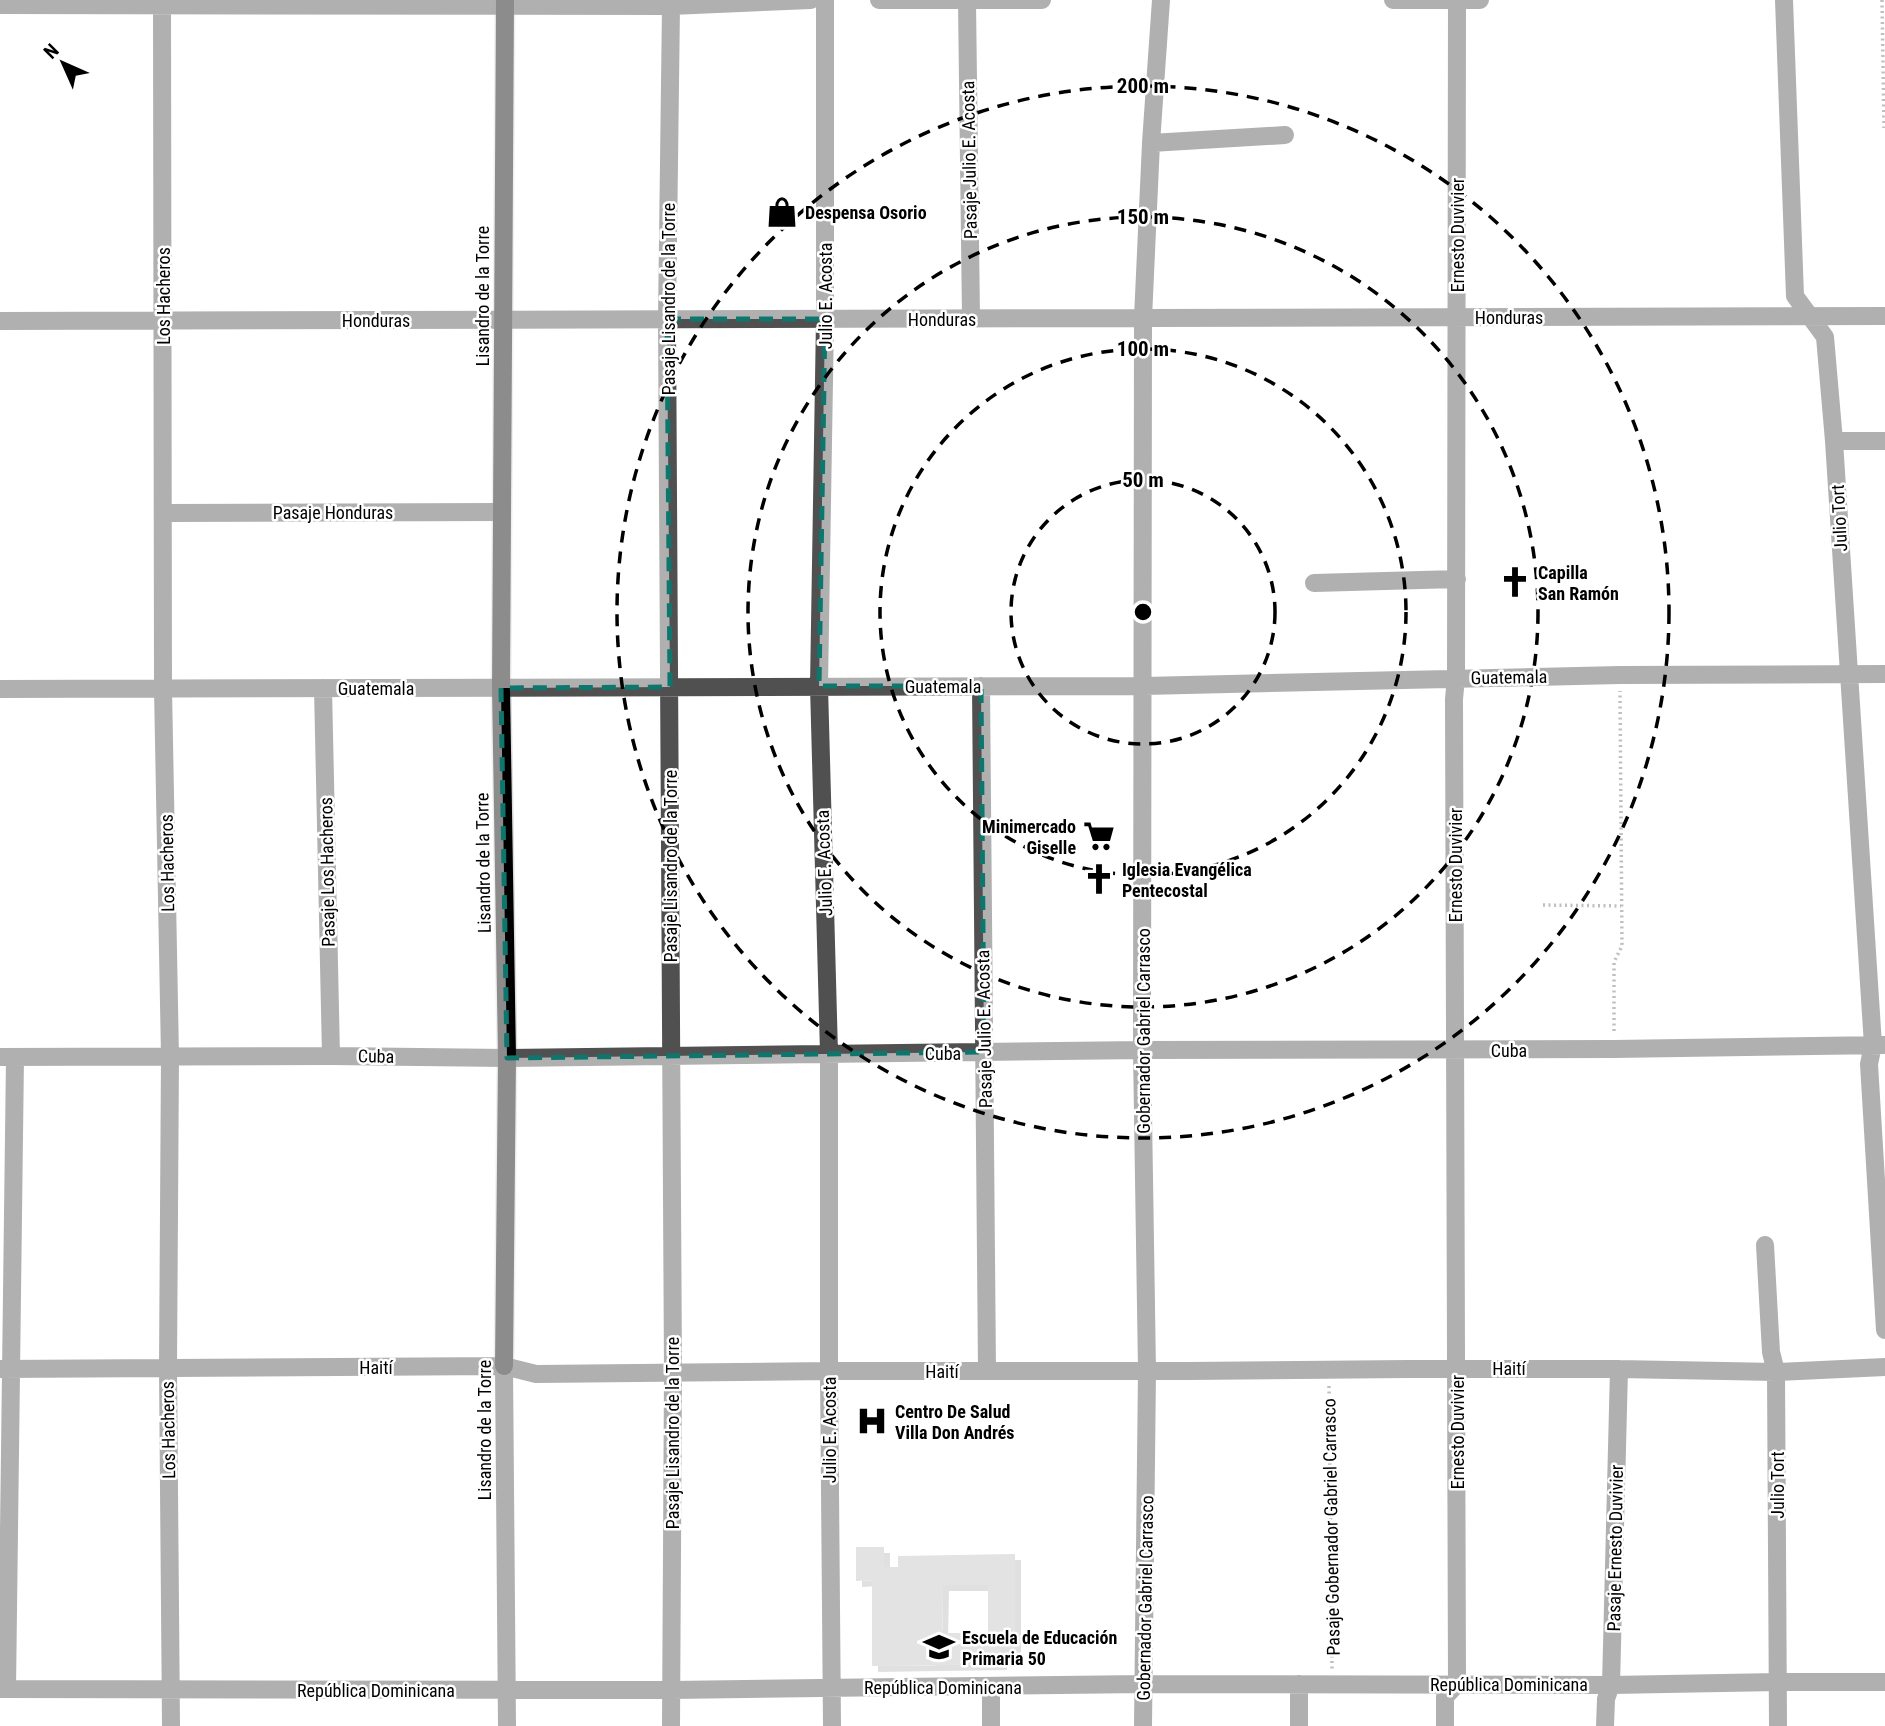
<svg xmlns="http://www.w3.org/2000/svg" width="1885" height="1726" viewBox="0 0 1885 1726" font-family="'Roboto Condensed',sans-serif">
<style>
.building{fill:#c0c0c0;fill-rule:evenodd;filter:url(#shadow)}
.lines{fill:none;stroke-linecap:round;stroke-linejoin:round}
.major-casing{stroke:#dbdbdb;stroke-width:21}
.path{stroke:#727272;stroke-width:3.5;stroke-dasharray:2 3.5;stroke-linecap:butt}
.minor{stroke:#505050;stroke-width:18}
.major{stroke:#000;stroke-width:18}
.marked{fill:none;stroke:#0f766e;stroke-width:5;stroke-dasharray:14 9;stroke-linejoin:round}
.ring{fill:none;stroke:#000;stroke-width:3.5;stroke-dasharray:12 9}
.labels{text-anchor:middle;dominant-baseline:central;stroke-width:5;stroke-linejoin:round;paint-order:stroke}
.street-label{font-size:18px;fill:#000;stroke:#fff}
.poi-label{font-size:18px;font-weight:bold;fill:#000;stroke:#fff;text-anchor:start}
.centre{fill:#000;stroke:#fff;stroke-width:3.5}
.ring-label{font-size:21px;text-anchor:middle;font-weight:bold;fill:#000;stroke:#fff;stroke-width:5;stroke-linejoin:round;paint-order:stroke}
</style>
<defs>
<filter id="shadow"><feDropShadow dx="6" dy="6" stdDeviation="0" flood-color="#0004"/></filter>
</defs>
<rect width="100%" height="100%" fill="#fff"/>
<path class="building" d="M856 1547H884V1567H898V1556L1015 1554V1648H1001V1664L872 1666V1580L856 1581ZM943 1585H988V1633H942Z"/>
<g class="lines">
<defs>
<path id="major" d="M504 1366 507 1058 501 688 505 0"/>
</defs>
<use href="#major" class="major-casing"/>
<path class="path" d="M1882 0 1884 128
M1543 905 1621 906
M1614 1031V962L1622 946 1620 691
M1329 1386 1332 1669"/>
<path class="minor" d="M162 0 163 689 170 1056 168 1368 171 1726
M825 0V319L819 686 829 1053V1371L832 1726
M879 0H1042
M1393 0H1480
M1784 0 1795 296 1825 337 1834 441 1873 1045 1869 1064 1885 1330
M967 1 971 318
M0 5 671 6 811 0
M1151 143 1285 135
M0 321 1885 316
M1834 441H1885
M163 513 502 512
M1314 583 1457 579
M981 686 987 1371
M323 688 331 1056
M0 689 1144 686 1620 675 1885 674
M0 1057 331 1056 507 1058 1142 1050 1614 1049 1885 1045
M1765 1245 1771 1352 1776 1372 1778 1726
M504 1366 507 1726
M0 1369 504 1366 536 1374 829 1371H1188L1409 1369H1619L1776 1372 1885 1367
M1299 1684V1726
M0 1689 671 1690 1144 1684 1611 1685 1778 1682H1885
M7 1689 15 1057
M671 1726 673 1372 667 319 671 6
M991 1726V1687
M1143 1726 1147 1371 1142 1050 1143 318 1151 143 1161 0
M1445 1726V1697L1457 1684 1454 699 1456 678 1457 0
M1605 1726 1606 1699 1611 1685 1619 1369"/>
<use href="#major" class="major"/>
</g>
<path d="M0 0H1885V1726H0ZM667 319H825L819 686H981L984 1052 507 1058 501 688 670 687Z" fill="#fff" fill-opacity=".55" fill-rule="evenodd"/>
<path class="marked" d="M667 319H825L819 686H981L984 1052 507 1058 501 688 670 687Z"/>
<g class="ring">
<circle cx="1143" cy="612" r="132"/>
<circle cx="1143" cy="612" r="263"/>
<circle cx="1143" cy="612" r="395"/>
<circle cx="1143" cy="612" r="526"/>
</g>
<defs>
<symbol id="shop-bare" viewBox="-9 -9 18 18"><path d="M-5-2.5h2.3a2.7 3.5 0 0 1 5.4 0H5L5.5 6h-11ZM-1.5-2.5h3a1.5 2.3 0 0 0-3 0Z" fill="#000" stroke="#fff" stroke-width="2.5" paint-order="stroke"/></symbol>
<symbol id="church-bare" viewBox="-9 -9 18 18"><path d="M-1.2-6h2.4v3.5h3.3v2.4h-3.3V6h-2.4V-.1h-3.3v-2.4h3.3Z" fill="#000" stroke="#fff" stroke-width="2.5" paint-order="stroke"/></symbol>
<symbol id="supermarket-bare" viewBox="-9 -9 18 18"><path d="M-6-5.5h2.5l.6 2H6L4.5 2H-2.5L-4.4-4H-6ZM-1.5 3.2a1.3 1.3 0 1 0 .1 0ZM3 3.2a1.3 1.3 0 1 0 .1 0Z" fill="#000" stroke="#fff" stroke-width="2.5" paint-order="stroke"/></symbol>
<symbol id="hospital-bare" viewBox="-9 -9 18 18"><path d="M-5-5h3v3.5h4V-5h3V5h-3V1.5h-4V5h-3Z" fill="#000" stroke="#fff" stroke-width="2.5" paint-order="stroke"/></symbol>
<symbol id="school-bare" viewBox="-9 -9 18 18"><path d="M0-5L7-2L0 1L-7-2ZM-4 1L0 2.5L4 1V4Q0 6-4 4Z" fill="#000" stroke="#fff" stroke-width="2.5" paint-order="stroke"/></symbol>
</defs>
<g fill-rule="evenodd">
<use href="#shop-bare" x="760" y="190" width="44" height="44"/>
<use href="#church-bare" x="1493" y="560" width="44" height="44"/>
<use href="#supermarket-bare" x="1077" y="814" width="44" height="44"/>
<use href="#church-bare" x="1077" y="857" width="44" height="44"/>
<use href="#hospital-bare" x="850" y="1399" width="44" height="44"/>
<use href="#school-bare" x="917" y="1625" width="44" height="44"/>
</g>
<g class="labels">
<g class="street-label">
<text transform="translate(969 160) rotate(-91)">Pasaje Julio E. Acosta</text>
<text transform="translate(1457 235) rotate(-90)">Ernesto Duvivier</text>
<text transform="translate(163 296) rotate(-90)">Los Hacheros</text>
<text transform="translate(482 296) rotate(-90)">Lisandro de la Torre</text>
<text transform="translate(825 296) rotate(-90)">Julio E. Acosta</text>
<text transform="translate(668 299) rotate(-90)">Pasaje Lisandro de la Torre</text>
<text x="1509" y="317">Honduras</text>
<text x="942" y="319">Honduras</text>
<text x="376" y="320">Honduras</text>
<text x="333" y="512">Pasaje Honduras</text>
<text transform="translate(1839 518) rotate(-93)">Julio Tort</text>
<text transform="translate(1509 677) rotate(-1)">Guatemala</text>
<text x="943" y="686">Guatemala</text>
<text x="376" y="688">Guatemala</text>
<text transform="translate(167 863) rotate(-91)">Los Hacheros</text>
<text transform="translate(483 863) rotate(-91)">Lisandro de la Torre</text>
<text transform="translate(824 863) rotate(-92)">Julio E. Acosta</text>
<text transform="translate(1455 865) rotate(-90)">Ernesto Duvivier</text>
<text transform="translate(670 866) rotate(-90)">Pasaje Lisandro de la Torre</text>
<text transform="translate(327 872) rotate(-91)">Pasaje Los Hacheros</text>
<text transform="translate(984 1029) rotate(-91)">Pasaje Julio E. Acosta</text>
<text transform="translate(1143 1031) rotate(-90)">Gobernador Gabriel Carrasco</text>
<text x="1509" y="1050">Cuba</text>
<text x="943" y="1053">Cuba</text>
<text transform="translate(376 1056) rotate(1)">Cuba</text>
<text x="376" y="1367">Haití</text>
<text x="1509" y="1368">Haití</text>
<text x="942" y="1371">Haití</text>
<text transform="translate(168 1430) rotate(-91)">Los Hacheros</text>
<text transform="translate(484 1430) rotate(-90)">Lisandro de la Torre</text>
<text transform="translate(829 1430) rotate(-90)">Julio E. Acosta</text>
<text transform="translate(1457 1432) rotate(-90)">Ernesto Duvivier</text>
<text transform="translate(672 1433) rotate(-90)">Pasaje Lisandro de la Torre</text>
<text transform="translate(1777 1485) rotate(-90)">Julio Tort</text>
<text transform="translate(1331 1527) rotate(-91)">Pasaje Gobernador Gabriel Carrasco</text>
<text transform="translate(1615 1548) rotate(-89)">Pasaje Ernesto Duvivier</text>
<text transform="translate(1145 1598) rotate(-89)">Gobernador Gabriel Carrasco</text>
<text x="1509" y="1684">República Dominicana</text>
<text x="943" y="1687">República Dominicana</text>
<text x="376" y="1690">República Dominicana</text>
</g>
<g class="poi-label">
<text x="805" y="212">Despensa Osorio</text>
<text x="1538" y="572">Capilla<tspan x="1538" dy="21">San Ramón</tspan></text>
<text x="1076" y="826" text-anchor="end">Minimercado<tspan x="1076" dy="21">Giselle</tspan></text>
<text x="1122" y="869">Iglesia Evangélica<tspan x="1122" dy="21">Pentecostal</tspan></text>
<text x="895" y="1411">Centro De Salud<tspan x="895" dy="21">Villa Don Andrés</tspan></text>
<text x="962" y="1637">Escuela de Educación<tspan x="962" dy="21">Primaria 50</tspan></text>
</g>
</g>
<circle cx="1143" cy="612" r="10" class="centre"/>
<g class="ring-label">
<text x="1143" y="93">200 m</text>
<text x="1143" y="224">150 m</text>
<text x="1143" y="356">100 m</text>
<text x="1143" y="487">50 m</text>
</g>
<g transform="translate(63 63) rotate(315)" stroke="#ffffff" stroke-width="5" paint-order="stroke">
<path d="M0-5L12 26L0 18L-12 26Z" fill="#000000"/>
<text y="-10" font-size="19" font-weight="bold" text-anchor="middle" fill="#000000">N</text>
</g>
</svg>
